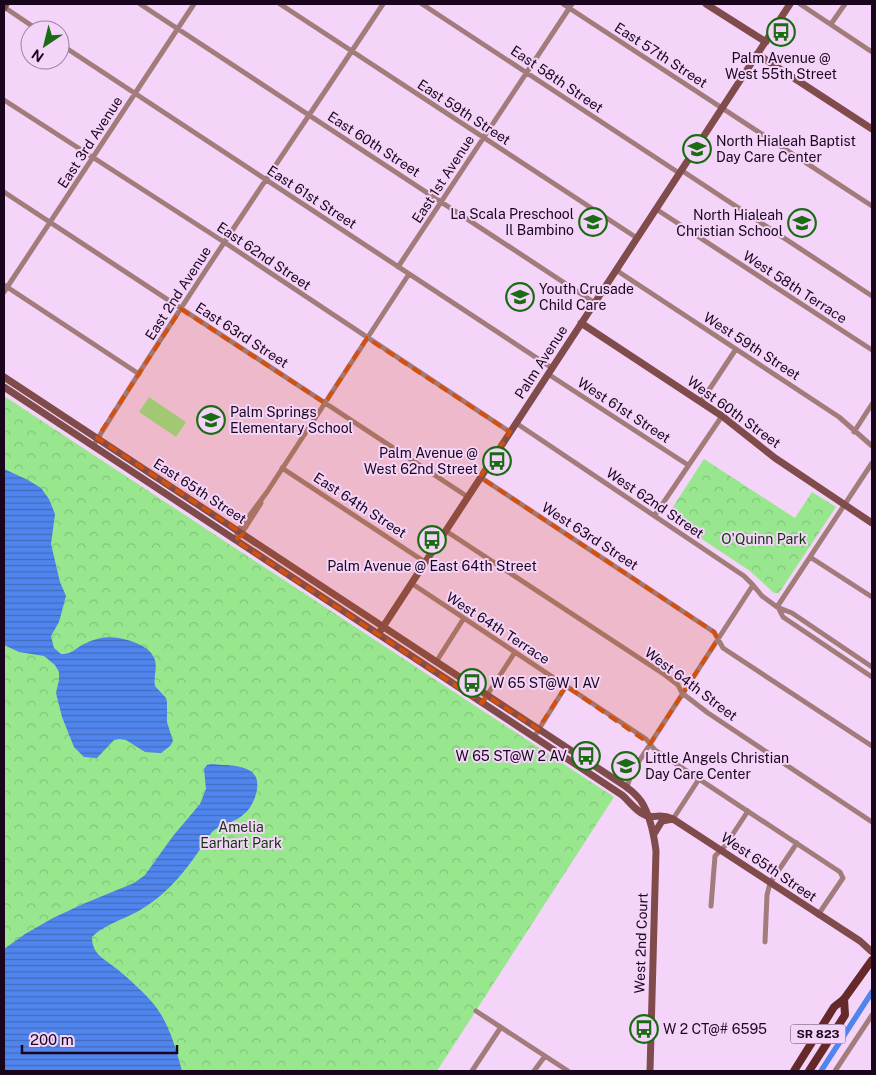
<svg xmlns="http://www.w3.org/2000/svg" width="876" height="1075" viewBox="0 0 876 1075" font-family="'Public Sans',sans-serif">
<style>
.grass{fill:#98e78e}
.park{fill:url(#park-crowns)}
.water{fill:url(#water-rules)}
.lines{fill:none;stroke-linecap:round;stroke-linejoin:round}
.canal{stroke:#4f85ed;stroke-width:5.5}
.street{stroke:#a27c7a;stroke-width:5}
.secondary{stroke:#804c4b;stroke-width:7}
.primary{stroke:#66292a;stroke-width:8}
.marked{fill:#d3510e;fill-opacity:0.2;stroke:#d3510e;stroke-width:4;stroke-dasharray:10 6;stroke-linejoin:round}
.labels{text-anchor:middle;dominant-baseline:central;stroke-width:4;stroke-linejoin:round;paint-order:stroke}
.shield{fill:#f5d4fa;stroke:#5b445f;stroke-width:1}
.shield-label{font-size:12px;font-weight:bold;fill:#19061c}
.street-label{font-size:14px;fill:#19061c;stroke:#f5d4fa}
.poi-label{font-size:14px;fill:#19061c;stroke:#f5d4fa;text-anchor:start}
.park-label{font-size:14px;fill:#133810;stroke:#f5d4fa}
</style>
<defs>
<pattern id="park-crowns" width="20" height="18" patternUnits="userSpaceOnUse" patternTransform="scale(1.25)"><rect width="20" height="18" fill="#98e78e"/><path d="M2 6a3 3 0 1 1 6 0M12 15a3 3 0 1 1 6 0" fill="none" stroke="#82c57a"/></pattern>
<pattern id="water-rules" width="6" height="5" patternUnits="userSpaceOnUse" patternTransform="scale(1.25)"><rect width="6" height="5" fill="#4f85ed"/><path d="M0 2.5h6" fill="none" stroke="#416bbf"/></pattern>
</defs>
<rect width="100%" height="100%" fill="#f5d4fa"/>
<path class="grass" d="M149 397 186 422 176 437 139 412Z"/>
<path class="park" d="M4 396 614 797 437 1071H4Z
M704 459 795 518 812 492 836 507 779 593H774L750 571 667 516Z"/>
<path class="water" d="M4 469 28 480 41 488 49 499 55 514 51 544 60 582 66 596 59 622 51 636 54 648 61 654C70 655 75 649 82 645 99 636 113 635 131 641 139 644 149 648 153 656 159 665 153 676 155 686L166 698 167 702V722L173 741 170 746 161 753 145 752 126 740 119 739 114 740 97 758 84 757 74 747 62 717 56 693 59 680V672L55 665 44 656 19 652 4 645Z
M211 764C230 766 261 763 257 789 256 797 251 808 245 813 236 823 221 823 212 832 192 861 175 888 145 907 129 918 104 924 92 937 92 955 105 959 117 969 128 978 147 995 156 1007 170 1026 176 1049 182 1071H4V949L25 934 53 918 83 904 134 883 145 875 173 836 200 804 206 789 204 769 207 765Z"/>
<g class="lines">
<path class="canal" d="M821 1071 872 992"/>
<path class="street" d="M140 4 595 303
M280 4 637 238
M422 4 679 173
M563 4 872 206
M800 4 872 52
M4 7 38 30
M831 24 845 4
M60 44 552 368
M4 100 224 242 510 432
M681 170 872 296
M4 192 468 497
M656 209 872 350
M398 267 572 4
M616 270 839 417 872 446
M4 285 139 374
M4 292 194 4
M548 374 688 465
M701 402 736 349
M516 423 744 576 753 585 762 596 777 607 792 613 872 667
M854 432 872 404
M93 446C186 296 286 151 383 4
M282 468 425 562
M480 477 714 632 723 648 872 746
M655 515 722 416
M446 531 665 675 678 685 682 693 708 713 872 822
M240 536 261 503
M235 540 238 531 267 492 409 274
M810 557 872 597
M411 583 646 739 655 750 840 872 843 878 818 915
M777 607 872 463
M778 607 783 617 872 677
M436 662 464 618
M482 703 515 652
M534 737 566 686
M619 782 632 772
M627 787 632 772 753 585
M673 819 699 779
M711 906 715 856 725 846 748 811
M765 942 767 895 770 883 797 843
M476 1011 568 1071
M472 1071 501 1027
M534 1071 545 1056
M835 1071 872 1015"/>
<path class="secondary" d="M706 4 766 42
M4 8 6 4
M757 54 872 129
M581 323 722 416 775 458 872 523
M4 377 619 782C627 787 635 793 641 801 650 815 654 835 656 851L650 1071
M4 387 622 795C629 801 638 814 648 816 657 818 660 813 673 819L860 941 872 952
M381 630 790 4
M654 834 662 821 673 819"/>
<path class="primary" d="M794 1071 834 1007 844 999 872 960
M809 1071 845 1015 844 999"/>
</g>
<path class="marked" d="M181 309 325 403 367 338 510 432 480 477 714 632 718 639 650 744 566 686 538 729 487 696 482 703 235 540 243 534 97 438Z"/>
<defs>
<symbol id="bus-ring" viewBox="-11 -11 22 22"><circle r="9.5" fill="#f5d4fa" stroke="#1a6c12" stroke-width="1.5"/><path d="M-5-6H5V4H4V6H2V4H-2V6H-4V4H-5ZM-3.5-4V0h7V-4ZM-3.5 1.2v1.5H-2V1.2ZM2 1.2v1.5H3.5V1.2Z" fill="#1a6c12"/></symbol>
<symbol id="school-ring" viewBox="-11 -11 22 22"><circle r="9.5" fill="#f5d4fa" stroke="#1a6c12" stroke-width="1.5"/><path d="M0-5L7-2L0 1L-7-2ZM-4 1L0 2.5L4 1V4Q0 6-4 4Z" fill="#1a6c12"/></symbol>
</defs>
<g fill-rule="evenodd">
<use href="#bus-ring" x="765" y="16" width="32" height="32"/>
<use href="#school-ring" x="681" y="133" width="32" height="32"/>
<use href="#school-ring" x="577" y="206" width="32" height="32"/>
<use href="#school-ring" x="786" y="207" width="32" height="32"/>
<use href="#school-ring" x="504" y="281" width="32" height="32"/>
<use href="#school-ring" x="195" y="404" width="32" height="32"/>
<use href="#bus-ring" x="481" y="445" width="32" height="32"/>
<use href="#bus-ring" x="416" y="524" width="32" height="32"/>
<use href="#bus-ring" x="456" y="667" width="32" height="32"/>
<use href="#bus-ring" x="570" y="740" width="32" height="32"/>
<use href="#school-ring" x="610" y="750" width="32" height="32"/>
<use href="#bus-ring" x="628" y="1013" width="32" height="32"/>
</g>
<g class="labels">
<rect class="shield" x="790.5" y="1024.5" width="55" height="19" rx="4"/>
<g class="shield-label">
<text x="818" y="1034">SR 823</text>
</g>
<g class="street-label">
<text transform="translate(661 55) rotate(33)">East 57th Street</text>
<text transform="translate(557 79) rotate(34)">East 58th Street</text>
<text transform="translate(464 112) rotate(33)">East 59th Street</text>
<text transform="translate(90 142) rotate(-57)">East 3rd Avenue</text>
<text transform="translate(374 144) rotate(33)">East 60th Street</text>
<text transform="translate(443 179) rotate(-57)">East 1st Avenue</text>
<text transform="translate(312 197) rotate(33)">East 61st Street</text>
<text transform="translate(264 256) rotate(34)">East 62nd Street</text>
<text transform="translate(795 287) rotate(33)">West 58th Terrace</text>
<text transform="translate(178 293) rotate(-57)">East 2nd Avenue</text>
<text transform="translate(242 335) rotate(33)">East 63rd Street</text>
<text transform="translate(752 346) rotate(33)">West 59th Street</text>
<text transform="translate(541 362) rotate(-57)">Palm Avenue</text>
<text transform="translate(624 410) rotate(33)">West 61st Street</text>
<text transform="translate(734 412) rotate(36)">West 60th Street</text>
<text transform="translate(200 491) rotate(33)">East 65th Street</text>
<text transform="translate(655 503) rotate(34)">West 62nd Street</text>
<text transform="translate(360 505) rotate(33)">East 64th Street</text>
<text transform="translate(590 536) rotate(33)">West 63rd Street</text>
<text transform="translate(498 628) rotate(33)">West 64th Terrace</text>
<text transform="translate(691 684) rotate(37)">West 64th Street</text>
<text transform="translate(769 867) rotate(34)">West 65th Street</text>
<text transform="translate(641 943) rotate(-88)">West 2nd Court</text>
</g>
<g class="poi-label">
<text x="781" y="58" text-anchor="middle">Palm Avenue @<tspan x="781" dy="16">West 55th Street</tspan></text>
<text x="716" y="141">North Hialeah Baptist<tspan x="716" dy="16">Day Care Center</tspan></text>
<text x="574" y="214" text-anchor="end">La Scala Preschool<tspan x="574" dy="16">Il Bambino</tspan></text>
<text x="783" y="215" text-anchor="end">North Hialeah<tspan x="783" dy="16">Christian School</tspan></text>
<text x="539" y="289">Youth Crusade<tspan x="539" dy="16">Child Care</tspan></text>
<text x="230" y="412">Palm Springs<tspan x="230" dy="16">Elementary School</tspan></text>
<text x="478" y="453" text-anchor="end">Palm Avenue @<tspan x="478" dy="16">West 62nd Street</tspan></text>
<text x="432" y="566" text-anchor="middle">Palm Avenue @ East 64th Street</text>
<text x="491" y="683">W 65 ST@W 1 AV</text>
<text x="567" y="756" text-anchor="end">W 65 ST@W 2 AV</text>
<text x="645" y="758">Little Angels Christian<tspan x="645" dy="16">Day Care Center</tspan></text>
<text x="663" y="1029">W 2 CT@# 6595</text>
</g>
<g class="park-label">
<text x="764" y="539">O'Quinn Park</text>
<text x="241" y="827">Amelia<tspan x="241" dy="16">Earhart Park</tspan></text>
</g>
</g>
<rect width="876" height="1075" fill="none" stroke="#19061c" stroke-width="10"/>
<g transform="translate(45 45) rotate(215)"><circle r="24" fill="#f5d4fa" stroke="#9d82a1"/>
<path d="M0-4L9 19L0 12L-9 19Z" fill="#1a6c12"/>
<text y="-8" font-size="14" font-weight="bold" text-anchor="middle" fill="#19061c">N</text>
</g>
<path d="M22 1045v8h155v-8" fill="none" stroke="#19061c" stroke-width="2.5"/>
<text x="30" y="1045" font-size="15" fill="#19061c" stroke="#f5d4fa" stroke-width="4" paint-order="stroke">200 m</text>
</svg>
